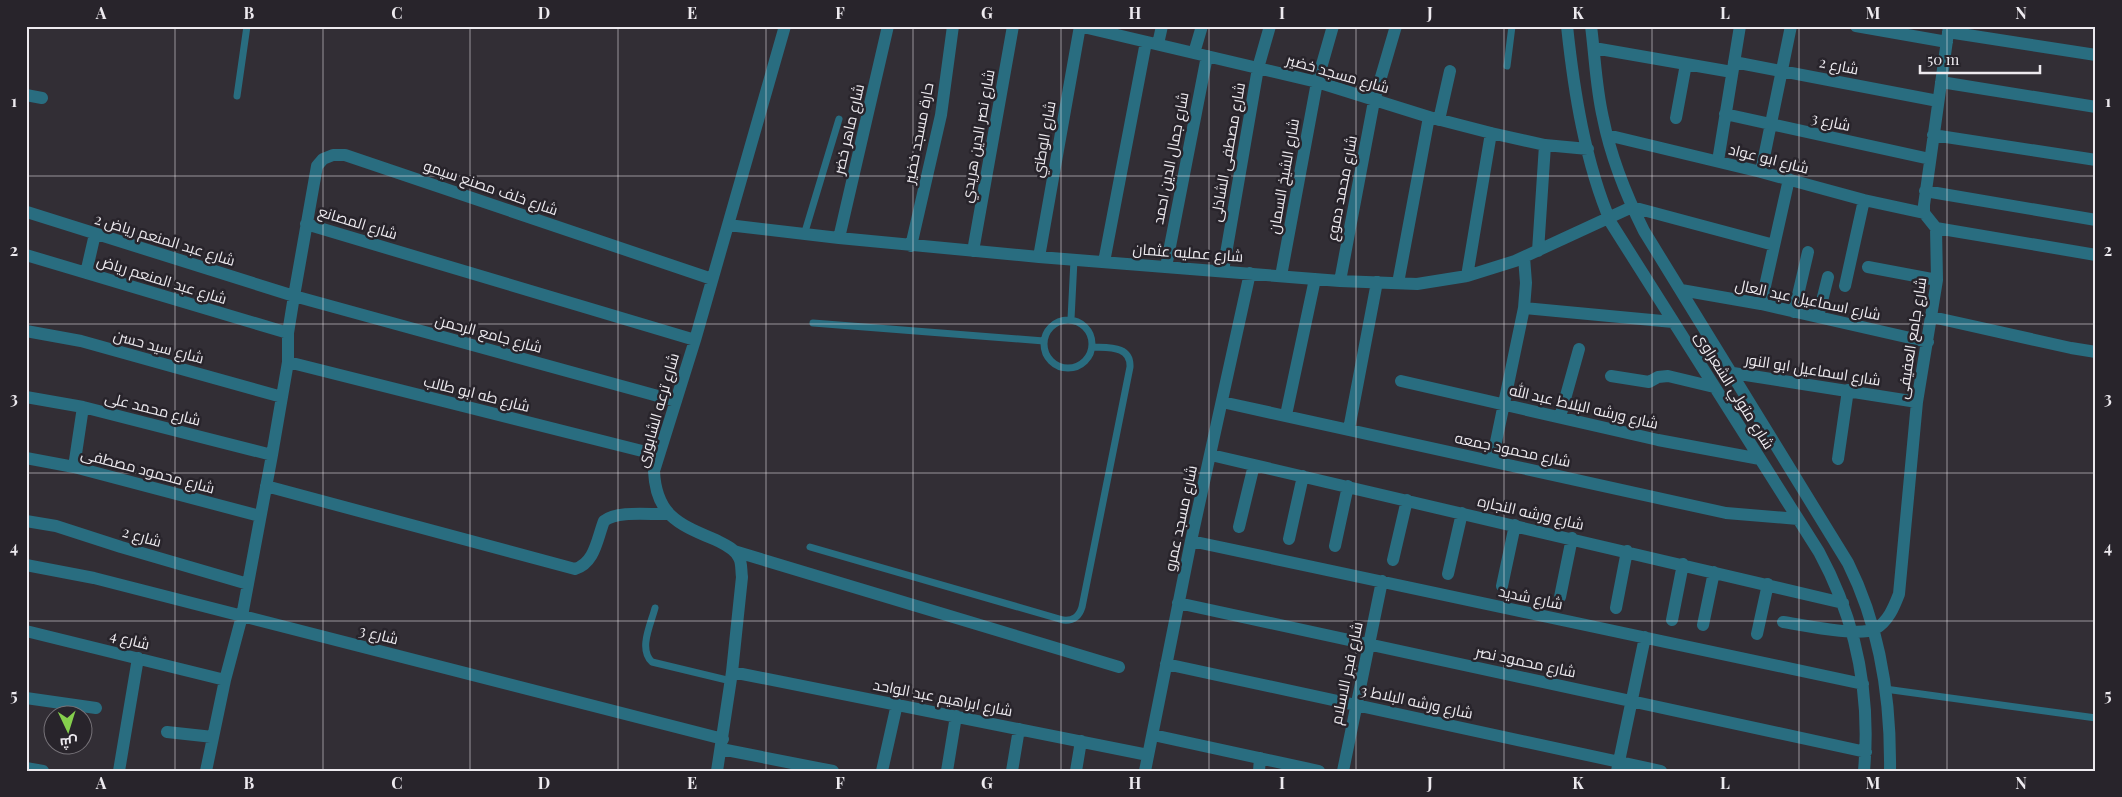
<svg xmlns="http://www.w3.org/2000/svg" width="2122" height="797" viewBox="0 0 2122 797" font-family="'Playfair Display',Cairo,serif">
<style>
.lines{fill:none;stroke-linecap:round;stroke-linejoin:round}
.lane{stroke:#296d80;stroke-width:7}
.street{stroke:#296d80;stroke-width:12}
.grid{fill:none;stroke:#edeaef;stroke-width:1;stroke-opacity:0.55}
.labels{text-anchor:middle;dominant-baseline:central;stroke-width:5;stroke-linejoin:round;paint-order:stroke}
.street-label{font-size:15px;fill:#edeaef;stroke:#28242b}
.neatline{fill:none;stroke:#edeaef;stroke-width:2}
.grid-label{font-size:16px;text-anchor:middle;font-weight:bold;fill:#edeaef}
</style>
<rect width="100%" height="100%" fill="#322e35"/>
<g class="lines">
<path class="lane" d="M1507 66 1512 26
M237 96 247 26
M804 235 839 119
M1071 319 1074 260
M1044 344a24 24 0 1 1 48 0a24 24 0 1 1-48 0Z
M813 323 1044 341
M810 547 1063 620C1073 621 1079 617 1082 607L1130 367C1131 345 1108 348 1092 347
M655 608C651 624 638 649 652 662L731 681
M1885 689 2096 718"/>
<path class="street" d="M1079 26 1317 82 1429 117 1491 133 1545 145 1588 149
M1567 26C1574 92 1585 162 1611 223L1819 552C1856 620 1871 693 1864 771
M1591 26C1595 57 1596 88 1603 118 1611 158 1626 195 1644 231L1848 563C1880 627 1891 699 1890 771
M1856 26 1947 42
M1948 32 2096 55
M1158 44 1162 26
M1594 48 1732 72
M1194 53 1202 26
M1734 62 1938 101
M1941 82 2096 107
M26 95 42 98
M1725 114 1930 159
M1676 118 1686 64
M1439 120 1450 71
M1607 135 1761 172 1864 200 1924 213
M1933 135 2096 160
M1718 161 1740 26
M1761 172 1791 26
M1925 191 2096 220
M27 212 294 296 676 401
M306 224 695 340
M728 225 839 238 1039 257 1340 281 1417 284 1467 276 1515 261 1632 207 1774 245
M1936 228 2096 255
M839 238 888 26
M911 246 941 115 953 26
M973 251 1013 26
M1538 251 1545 145
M26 255 288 333
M1039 257 1080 26
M1104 262 1146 42
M1166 267 1207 56
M1868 267 1937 280
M1223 271 1258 68 1270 26
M86 273 95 234
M1281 276 1317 82 1333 26
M1467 276 1491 133
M1340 281 1374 101 1396 26
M1398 283 1429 117
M1845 286 1864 200
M1681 290 1761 304 1928 342
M1761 304 1789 179
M1524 308 1673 322
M1794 312 1808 252
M1818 317 1828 277
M1932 317 2071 348 2096 352
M26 331 81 341 282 397
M288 362 658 455
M1733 373 1917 402
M1611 376 1649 382 1658 377 1668 376 1714 387
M1401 381 1658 440 1760 459
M26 397 83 407 272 455
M1222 402 1726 513 1798 519
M1286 415 1315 279
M1560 417 1579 349
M1349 429 1377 282
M1211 455 1843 603
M26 458 74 467 260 516
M1838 459 1848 390
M1492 461 1524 308 1526 283 1524 257
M74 467 83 407
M266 486 575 569C595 563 597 539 604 521 618 510 651 515 669 514
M26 521 56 526 121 547 248 584
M1239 527 1254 465
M1289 539 1303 476
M1191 541 1863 684
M1335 546 1348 486
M734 551 1119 667
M1393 560 1407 500
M26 565 94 578 723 739
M1448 574 1462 513
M1502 586 1515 525
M1560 597 1572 538
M1178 603 1866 752
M1616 608 1627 551
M1672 620 1683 564
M1783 622C1803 625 1858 637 1875 629 1888 622 1894 607 1899 594L1917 402 1937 280 1936 228 1924 213V205L1949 26
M1703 625 1714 572
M26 631 225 680
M1757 634 1768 584
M1166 664 1661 771
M732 672 1148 755
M26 698 96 708
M167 732 213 737
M1153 735 1319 771
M721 749 833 771
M26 768 43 771
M119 771 138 658
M206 771 225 680 242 616 272 455 288 362V333L294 296 317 166 323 159 333 155H345L712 279
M717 771 732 672 742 577C741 571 742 563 739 558 736 550 726 545 718 541 681 525 656 517 654 471L695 340 785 26
M882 771 897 704
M947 771 956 716
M1012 771 1019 729
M1076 771 1081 741
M1145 771 1191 541 1250 273
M1259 771 1260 758
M1343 771 1382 581
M1617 771 1645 637"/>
</g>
<path class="grid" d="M175 26V771M323 26V771M470 26V771M618 26V771M766 26V771M913 26V771M1061 26V771M1209 26V771M1356 26V771M1504 26V771M1652 26V771M1799 26V771M1947 26V771M26 176H2096M26 324H2096M26 473H2096M26 621H2096"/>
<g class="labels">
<g class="street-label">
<text transform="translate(1839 65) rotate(11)">شارع 2</text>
<text transform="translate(1338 73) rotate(16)">شارع مسجد خضير</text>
<text transform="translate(1831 121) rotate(12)">شارع 3</text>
<text transform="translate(848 129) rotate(-77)">شارع ماهر خضر</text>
<text transform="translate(918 133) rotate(-79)">حارة مسجد خضير</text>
<text transform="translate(977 136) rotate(-80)">شارع نصر الدين هريدي</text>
<text transform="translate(1043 139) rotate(-80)">شارع الوطني</text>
<text transform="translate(1227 152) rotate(-80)">شارع مصطفى الشاذلى</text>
<text transform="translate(1170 158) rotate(-79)">شارع جمال الدين احمد</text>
<text transform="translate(1769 158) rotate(14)">شارع ابو عواد</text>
<text transform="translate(1283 176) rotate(-80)">شارع الشيخ السمان</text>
<text transform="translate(491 187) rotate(19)">شارع خلف مصنع سيمو</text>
<text transform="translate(1341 188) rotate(-79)">شارع محمد دموع</text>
<text transform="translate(358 222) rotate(17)">شارع المصانع</text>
<text transform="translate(165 239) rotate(17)">شارع عبد المنعم رياض 2</text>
<text transform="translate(1188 252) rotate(4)">شارع عمليه عثمان</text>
<text transform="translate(162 279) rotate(17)">شارع عبد المنعم رياض</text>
<text transform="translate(1808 299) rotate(12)">شارع اسماعيل عبد العال</text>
<text transform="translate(489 333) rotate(15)">شارع جامع الرحمن</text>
<text transform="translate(1911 338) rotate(-81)">شارع جامع العفيفى</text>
<text transform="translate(159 346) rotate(15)">شارع سيد حسن</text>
<text transform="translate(1813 369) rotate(9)">شارع اسماعيل ابو النور</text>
<text transform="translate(1735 390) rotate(58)">شارع متولي الشعراوى</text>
<text transform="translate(477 393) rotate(14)">شارع طه ابو طالب</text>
<text transform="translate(1584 406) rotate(13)">شارع ورشه البلاط عبد الله</text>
<text transform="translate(153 408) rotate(14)">شارع محمد على</text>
<text transform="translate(657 410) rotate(-74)">شارع ترعه الشابورى</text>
<text transform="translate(1513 449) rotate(12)">شارع محمود جمعه</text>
<text transform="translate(148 470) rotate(15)">شارع محمود مصطفى</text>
<text transform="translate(1531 512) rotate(13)">شارع ورشه النجاره</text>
<text transform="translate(1180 518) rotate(-78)">شارع مسجد عمرو</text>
<text transform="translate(142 536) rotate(16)">شارع 2</text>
<text transform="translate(1531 597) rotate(12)">شارع شديد</text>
<text transform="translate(379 634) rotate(14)">شارع 3</text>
<text transform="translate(130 639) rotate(14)">شارع 4</text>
<text transform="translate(1526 661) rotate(12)">شارع محمود نصر</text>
<text transform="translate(1346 673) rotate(-78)">شارع فجر الاسلام</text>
<text transform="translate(943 697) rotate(11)">شارع ابراهيم عبد الواحد</text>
<text transform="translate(1417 701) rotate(12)">شارع ورشه البلاط 3</text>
</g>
</g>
<rect width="2122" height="797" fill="none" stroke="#28242b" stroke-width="55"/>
<g transform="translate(68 730) rotate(176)"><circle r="24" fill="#28242b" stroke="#777379"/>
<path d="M0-4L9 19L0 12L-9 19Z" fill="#85cf4d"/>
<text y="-8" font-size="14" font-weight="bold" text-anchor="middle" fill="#edeaef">ش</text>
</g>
<path d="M1920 65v8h120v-8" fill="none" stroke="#edeaef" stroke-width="2.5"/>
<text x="1927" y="65" font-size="15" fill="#edeaef" stroke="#28242b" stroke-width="4" paint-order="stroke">50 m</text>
<rect x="28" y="28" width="2066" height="742" class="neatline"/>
<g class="grid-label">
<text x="101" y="19">A</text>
<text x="249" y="19">B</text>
<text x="397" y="19">C</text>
<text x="544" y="19">D</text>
<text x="692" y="19">E</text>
<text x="840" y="19">F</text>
<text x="987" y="19">G</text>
<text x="1135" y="19">H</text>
<text x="1282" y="19">I</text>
<text x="1430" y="19">J</text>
<text x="1578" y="19">K</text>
<text x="1725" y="19">L</text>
<text x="1873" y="19">M</text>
<text x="2021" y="19">N</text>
<text x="14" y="107">1</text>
<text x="2108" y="107">1</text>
<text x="14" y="256">2</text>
<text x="2108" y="256">2</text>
<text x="14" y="404">3</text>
<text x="2108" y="404">3</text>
<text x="14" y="553">4</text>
<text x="2108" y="553">4</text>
<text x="14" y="701">5</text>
<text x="2108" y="701">5</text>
<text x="101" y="789">A</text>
<text x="249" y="789">B</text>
<text x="397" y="789">C</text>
<text x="544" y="789">D</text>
<text x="692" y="789">E</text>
<text x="840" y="789">F</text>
<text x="987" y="789">G</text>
<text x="1135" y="789">H</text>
<text x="1282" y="789">I</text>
<text x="1430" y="789">J</text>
<text x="1578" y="789">K</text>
<text x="1725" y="789">L</text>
<text x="1873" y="789">M</text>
<text x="2021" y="789">N</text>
</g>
</svg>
